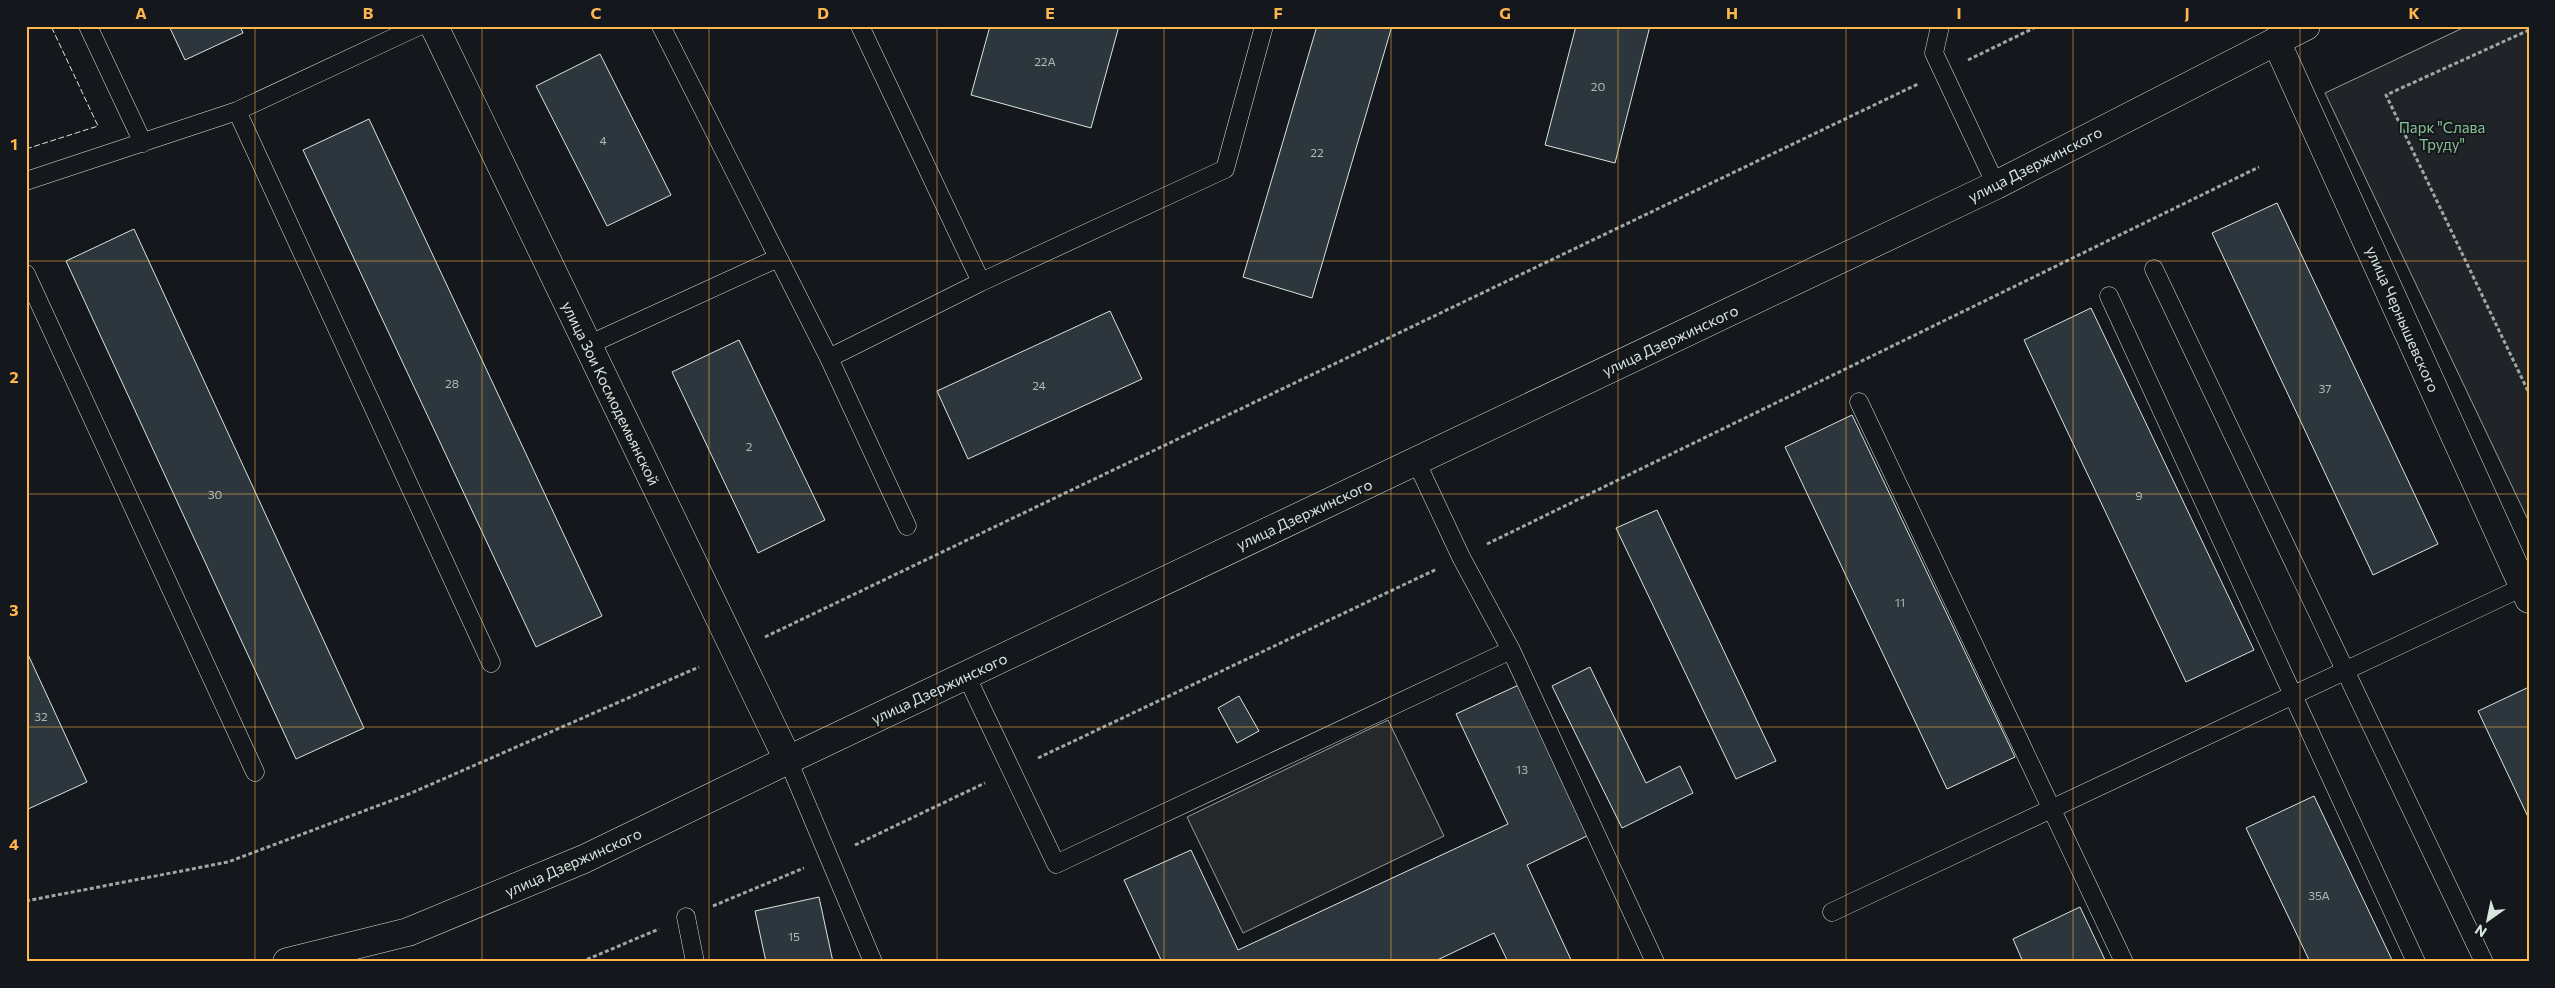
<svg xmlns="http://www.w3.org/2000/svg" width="2555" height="988" viewBox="0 0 2555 988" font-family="Commissioner,sans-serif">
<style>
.green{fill:#202428;stroke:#939e99}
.parking{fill:#24282b;stroke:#939e99}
.building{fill:#2c363c;stroke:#d8e6dc}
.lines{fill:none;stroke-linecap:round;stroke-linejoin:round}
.service-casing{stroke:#d8e6dc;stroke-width:19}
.minor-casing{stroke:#d8e6dc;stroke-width:29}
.secondary-casing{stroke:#d8e6dc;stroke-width:29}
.path{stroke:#9da8a2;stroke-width:3;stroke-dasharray:4 2.5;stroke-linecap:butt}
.service{stroke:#14181c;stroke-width:18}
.minor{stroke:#14181c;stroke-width:28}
.secondary{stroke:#14181c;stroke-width:28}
.fence{stroke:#d8e6dc;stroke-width:1;stroke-dasharray:6 2.5;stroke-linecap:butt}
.grid{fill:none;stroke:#ffb74d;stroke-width:1;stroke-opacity:0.55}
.labels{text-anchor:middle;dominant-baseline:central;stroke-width:4;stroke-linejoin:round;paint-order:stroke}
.number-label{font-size:12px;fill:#adbab4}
.park-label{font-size:15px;fill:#8ac095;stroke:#14181c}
.street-label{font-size:15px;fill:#d8e6dc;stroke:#14181c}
.neatline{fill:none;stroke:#ffb74d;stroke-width:2}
.grid-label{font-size:16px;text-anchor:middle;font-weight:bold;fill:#ffb74d}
</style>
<rect width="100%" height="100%" fill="#14181c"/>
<path class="green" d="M2467 26H2529V522L2325 93Z"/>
<path class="parking" d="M1388 720 1444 836 1243 933 1187 817Z"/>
<path class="building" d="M169 26H240L243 33 185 60Z
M990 26H1119L1091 128 971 95Z
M1317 26H1392L1312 298 1243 277Z
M1576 26H1650L1615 163 1545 145Z
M600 54 671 195 607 226 536 86Z
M369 119 602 616 536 647 303 150Z
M2277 203 2438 544 2373 575 2212 233Z
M134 229 364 728 296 759 66 261Z
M2091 308 2254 650 2186 682 2024 340Z
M1110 311 1142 379 968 459 937 391Z
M739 340 825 520 758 553 672 372Z
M1852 415 2015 757 1947 789 1785 447Z
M1657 510 1776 761 1736 779 1616 528Z
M26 650 87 782 26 810Z
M1590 667 1646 783 1680 766 1693 793 1622 828 1552 686Z
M1523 683 1593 833 1527 865 1572 962H1508L1494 933 1433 962H1162L1124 880 1191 850 1238 950 1508 824 1456 714Z
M2529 687V819L2478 711Z
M1239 696 1259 731 1237 743 1218 708Z
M2314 796 2393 962H2310L2246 828Z
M819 897 833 962H766L755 911Z
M2080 907 2106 962H2023L2013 939Z"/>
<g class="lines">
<defs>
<path id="service" d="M88 26 143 143
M661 26 829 358 981 282 1225 169 1264 26
M860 26 981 282
M1940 26 1934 53 1996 185
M237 111 491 663
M26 181 237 111 419 26
M2154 269 2484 962
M26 274 255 772
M2109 296 2416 962
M588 345 778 258
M829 358 907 526
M1859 402 2124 962
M1416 461 1461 557 1511 650 1655 962
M966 675 1056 864 1511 650
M788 760 873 962
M1832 912 2523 587
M686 917 695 962"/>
<path id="minor" d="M434 26 788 760
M2276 41 2529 599"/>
<path id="secondary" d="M287 962 408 932 584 859 788 760 1996 185 2306 26"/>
</defs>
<use href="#service" class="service-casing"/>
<use href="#minor" class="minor-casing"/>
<use href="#secondary" class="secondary-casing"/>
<path class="path" d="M2529 30 2386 95 2529 393
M1968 60 2038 26
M1487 544 2259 167
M765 637 1918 84
M1038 758 1437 569
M855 845 985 783
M26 901 228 862 409 794 699 667
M713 906 804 868
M581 962 659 929"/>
<use href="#service" class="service"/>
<use href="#minor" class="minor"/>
<use href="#secondary" class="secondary"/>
<path class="fence" d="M26 149 98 126 51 26"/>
</g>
<path class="grid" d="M255 26V962M482 26V962M709 26V962M937 26V962M1164 26V962M1391 26V962M1618 26V962M1846 26V962M2073 26V962M2300 26V962M26 261H2529M26 494H2529M26 727H2529"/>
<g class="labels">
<g class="number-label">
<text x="1045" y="61">22А</text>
<text x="1598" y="86">20</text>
<text x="603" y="140">4</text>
<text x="1317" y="152">22</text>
<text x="452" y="383">28</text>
<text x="1039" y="385">24</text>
<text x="2325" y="388">37</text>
<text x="749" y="446">2</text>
<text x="215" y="494">30</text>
<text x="2139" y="495">9</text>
<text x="1900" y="602">11</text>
<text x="41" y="716">32</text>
<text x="1522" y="769">13</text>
<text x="2319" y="895">35А</text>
<text x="794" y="936">15</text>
</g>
<g class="park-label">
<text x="2442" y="127">Парк "Слава<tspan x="2442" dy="17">Труду"</tspan></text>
</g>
<g class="street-label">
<text transform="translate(2035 164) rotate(-27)">улица Дзержинского</text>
<text transform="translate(2403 319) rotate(66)">улица Чернышевского</text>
<text transform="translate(1670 340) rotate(-25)">улица Дзержинского</text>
<text transform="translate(611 393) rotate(64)">улица Зои Космодемьянской</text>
<text transform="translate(1304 514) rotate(-25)">улица Дзержинского</text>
<text transform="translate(939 688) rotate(-25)">улица Дзержинского</text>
<text transform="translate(573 862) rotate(-24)">улица Дзержинского</text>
</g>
</g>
<rect width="2555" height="988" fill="none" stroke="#14181c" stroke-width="55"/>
<g transform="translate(2488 920) rotate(213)" stroke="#14181c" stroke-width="4" paint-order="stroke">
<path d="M0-4L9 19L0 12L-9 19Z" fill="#d8e6dc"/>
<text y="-8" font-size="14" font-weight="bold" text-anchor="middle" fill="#d8e6dc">N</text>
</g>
<rect x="28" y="28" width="2500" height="932" class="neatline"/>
<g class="grid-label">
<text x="141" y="19">A</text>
<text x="368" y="19">B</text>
<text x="596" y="19">C</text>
<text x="823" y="19">D</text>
<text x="1050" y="19">E</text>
<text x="1278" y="19">F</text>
<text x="1505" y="19">G</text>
<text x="1732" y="19">H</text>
<text x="1959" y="19">I</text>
<text x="2187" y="19">J</text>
<text x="2414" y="19">K</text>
<text x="14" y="150">1</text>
<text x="14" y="383">2</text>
<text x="14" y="616">3</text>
<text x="14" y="850">4</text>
</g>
</svg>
